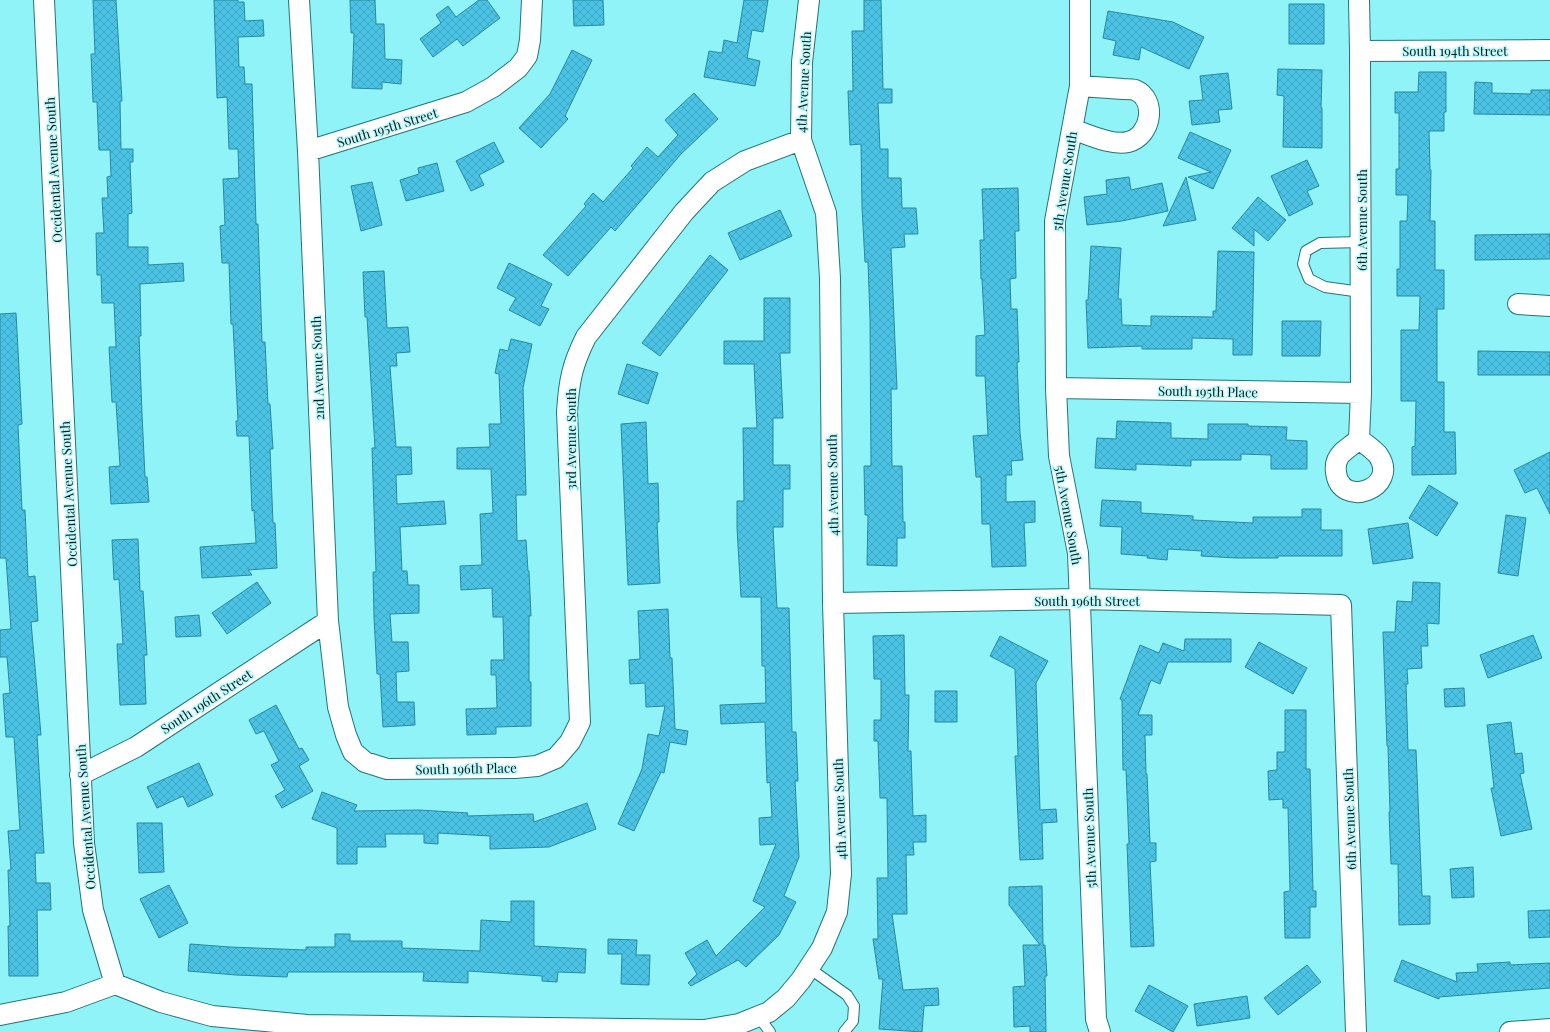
<svg xmlns="http://www.w3.org/2000/svg" width="1550" height="1032" viewBox="0 0 1550 1032" font-family="'Playfair Display',serif">
<style>
.building{fill:url(#building-cross-hatch);stroke:#2789a2}
.lines{fill:none;stroke-linecap:round;stroke-linejoin:round}
.lane-casing{stroke:#247478;stroke-width:12}
.street-casing{stroke:#247478;stroke-width:22}
.lane{stroke:#fff;stroke-width:10}
.street{stroke:#fff;stroke-width:20}
.labels{text-anchor:middle;dominant-baseline:central;stroke-width:3;stroke-linejoin:round;paint-order:stroke}
.street-label{font-size:13px;fill:#001d1f;stroke:#c1f9fb}
</style>
<defs>
<pattern id="building-cross-hatch" width="8" height="8" patternUnits="userSpaceOnUse"><rect width="8" height="8" fill="#4ac3e4"/><path d="M0 0l8 8M0 8l8-8" fill="none" stroke="#3fa7c3"/></pattern>
</defs>
<rect width="100%" height="100%" fill="#8ff3f7"/>
<path class="building" d="M93 0H116L122 101H120L121 149H133V162H130L132 213 128 214V247H148V265L183 263 184 281 140 284 141 336H139L142 414 145 477H147L149 502 111 504 109 467 120 466 116 402H112L109 347H116L114 303H102L101 275H97L96 233H104L102 198H108L107 177 111 176 110 150H99L97 102H93L91 54H95Z
M214 0H238V2H244L245 21 263 20 264 36 238 37 239 67H244L245 84H252L256 224H258L262 342H265L268 404H270L273 449H270L273 523H275L277 568 248 570 252 575 202 578 200 547 256 543 254 510 252 511 249 436H237L236 421H238L233 324H231L229 263H222L220 226 225 225 223 179 239 178 238 149H229L227 97 217 98Z
M350 0H375L376 24H384L385 59 402 60 401 84 382 82V89L352 88 354 33H351Z
M479 0H487L500 18 463 46 457 39 433 57 420 39 441 23 436 15 448 6 456 17Z
M573 0H603L604 25 574 26Z
M744 0H768L763 32 752 30 747 58 760 61 755 86 704 77 709 51 722 53 724 40 737 43Z
M864 0H881L883 89H892V103H878L880 149H888V178H901L902 208H916L918 234H904L905 247 891 248 897 389H891L892 466H902L903 522H905V538H897V566L867 565 868 515H865L864 466H871L870 318 868 262H865L862 207 861 144 850 145 848 91H853L852 31H864Z
M1289 4H1324V44H1289Z
M1108 11 1173 22 1204 37 1189 69 1141 47 1139 60 1113 55 1116 41 1103 38Z
M572 50 592 60 565 116 568 119 541 148 519 128 550 94Z
M1278 69 1322 70 1321 108H1322V148L1283 147 1284 96 1277 95Z
M1419 72H1446V112H1444V131H1429L1430 170H1431L1430 221H1435V270H1444V309H1437V382H1444V432H1455L1456 474 1412 475V447L1415 446 1416 401H1401V330H1419L1420 296H1397V269H1400V221H1407L1408 195H1396V169H1399V113H1395V92H1418Z
M1228 73 1232 109 1218 110 1220 122 1192 125 1189 101 1203 100 1200 76Z
M1475 82 1492 83V93L1531 94V90H1550V115L1474 114Z
M694 93 718 119 681 154 615 231 611 227 568 276 543 255 586 206 584 204 593 193 603 202 633 168 631 166 647 147 658 157 678 135 665 120Z
M1190 132 1231 150 1213 189 1188 177 1211 172 1178 158Z
M494 142 504 162 479 175 484 185 471 191 456 161Z
M1307 160 1319 186 1307 191 1313 204 1289 216 1271 176Z
M437 163 444 191 406 201 400 180 419 174 418 168Z
M1129 177 1131 190 1162 183 1168 211 1122 221 1087 225 1084 197 1107 194 1106 180Z
M1186 177 1196 220 1163 226Z
M372 182 382 225 361 231 351 186Z
M1018 188 1019 231H1015L1016 278 1010 279 1011 309H1017L1019 362H1017L1020 433 1023 460 1011 461 1012 475H1006V502L1035 501V522L1024 523 1026 566 992 567 990 524H982L981 477H976L973 436 988 435 985 376H976V336L985 335 982 279H981L980 240H984L982 189Z
M1258 197 1286 220 1268 241 1254 229V246L1232 228Z
M780 210 792 236 740 260 728 233Z
M1550 234V259L1475 260V235Z
M1091 246 1121 248 1118 299H1121L1122 325 1151 326V316L1213 317V311H1216L1218 251 1254 252 1252 355H1233V339L1192 338V349H1142V346L1088 348 1086 300H1088Z
M710 255 728 270 660 356 642 343Z
M509 263 552 284 541 306 549 309 540 326 509 310 516 298 497 288Z
M384 271 387 328 408 327 410 352 396 353 397 366H390L396 447H411L412 474 396 475 397 504 444 501 446 524 400 527 402 571H407L408 585H419V613L390 614 392 642H408L409 671 396 672 397 702H414L415 725 383 727 380 674H377L374 617 373 572H376L372 448H375L367 317H365L363 272Z
M764 298H790V353H780L783 418H773V465H790V489H783V527H773L777 608H789L792 732H796L798 781H795L799 857 784 896 796 902 779 935 746 967 738 960 691 986 688 983 697 974 685 953 707 940 716 956 765 907 753 901 776 844 760 845 759 818 772 817 770 782 767 783 765 722 721 724 720 705 766 703 765 666H762L761 597H741L737 528V501H744L743 428H757L754 364H724V341H764Z
M16 313 22 424 18 425 22 510H25L28 577 35 576 38 621 31 622 41 735H37L44 853H35L36 883H50L51 910H37L38 976H9L8 926H10L8 870H11L8 831 20 830 14 737H6L3 694 10 693 7 657H0V630L11 629 6 558H0V314Z
M1282 321H1321L1320 356H1282Z
M511 339 532 344 523 388 526 495H516L517 541 526 540 528 571H529L531 616H529V682H531V726L496 727V734L467 735 466 709 497 708 496 675H491V660H504L503 617H493L492 588 461 590 460 566 482 565 480 514 493 513 491 469H457V448L490 447 489 424H501L499 374 495 373 500 349 508 351Z
M1478 351 1550 352V375H1478Z
M627 364 658 373 648 404 618 394Z
M1117 421 1171 423V438L1208 439V424H1248V426L1287 427 1286 440 1307 441V469H1271V455L1241 454V460H1191V466L1136 464V470L1095 468 1097 438 1116 439Z
M646 422 648 484 658 483 659 522H657L660 583 628 585 621 424Z
M1550 452V514L1537 488 1525 493 1514 470Z
M1429 485 1458 503 1437 536 1409 518Z
M1102 500 1141 502V513L1193 516V520L1253 523V517H1302V509H1321V530H1342V556H1278V558H1236L1201 556 1202 551 1168 549 1167 560 1147 558 1148 556 1121 554 1122 527 1100 526Z
M1506 515 1526 518 1518 576 1498 573Z
M1408 523 1413 558 1373 564 1368 529Z
M138 539 140 591H143L147 655H144L146 704 120 705 117 644H123L119 579 114 580 112 540Z
M257 582 271 603 227 634 212 613Z
M1413 582 1440 583 1439 624 1427 623 1428 646H1421L1422 668 1407 669 1408 684H1406L1408 750H1416L1422 896H1430V924L1399 925 1398 864H1391L1389 812H1390L1388 746H1387L1383 632H1395L1397 601 1412 602Z
M668 609 670 658H672L675 729 688 731 686 745 670 742 664 773 661 772 634 831 618 824 642 769 648 734 659 736 665 706 646 707 645 683 630 684 629 660 640 659 638 611Z
M199 615 201 636 176 637 175 617Z
M904 635 905 695H909L908 751H911L913 816 926 815V842H913L914 855H906L907 914H892L903 990 938 988 939 1005 924 1006 922 1032 879 1029 883 979H879L873 939H878L877 878H888L887 798H880L878 741H874V720H881V679H874L873 636Z
M1533 635 1542 658 1488 678 1480 655Z
M1000 636 1048 661 1036 683 1040 810 1056 809 1057 822 1042 823 1043 859 1020 860 1015 756H1018L1015 669 990 656Z
M1185 639H1231V662H1168L1160 684 1151 680 1138 715H1152V735H1145L1146 774H1147L1150 843H1156V861L1150 862 1154 946 1131 947 1127 844H1129L1126 770H1123L1122 700 1120 699 1140 645 1159 653 1163 643 1184 651Z
M1259 642 1307 668 1293 694 1245 667Z
M1464 688 1465 706 1445 707 1444 689Z
M935 691H957V722H935Z
M276 705 299 749 302 748 309 760 299 766 313 791 282 808 275 796 285 790 271 765 279 761 264 731 256 734 249 720Z
M1285 710H1306V769H1310L1313 891H1316V907H1310V938H1285L1284 892 1290 891 1288 808H1283V799L1269 800 1268 771 1277 770V752H1285Z
M1511 722 1515 754 1522 753 1524 773 1520 774 1532 829 1501 836 1491 788H1494L1487 725Z
M199 763 213 795 188 807 183 796 157 808 147 787Z
M322 792 357 805 354 811 419 810 468 813 467 816 533 814 534 822 587 803 596 829 549 847 490 849V836L438 833V844L424 843V834H385L386 847H357V864H337V828L312 819Z
M137 823H162L164 872 139 873Z
M1473 867 1474 897 1452 898 1450 869Z
M169 885 188 923 159 938 140 899Z
M1042 886 1043 945H1045L1047 976H1045L1046 1032H1030V1026L1014 1027 1013 987 1025 986 1023 945H1040L1009 905V887Z
M511 901H534V946L586 949 585 973 558 972 557 982 542 981V976L468 971V983L423 981 424 972H288L287 977 236 975 188 971 190 944 230 947 306 950V947H335V934H350V941H402V948L480 951 481 920 511 922Z
M1550 910V937L1529 938 1528 911Z
M608 939 637 940 636 955H650L649 985 621 984 622 954H608Z
M1402 960 1457 982 1456 973 1478 972 1477 964 1510 962V965L1550 963V988L1439 997V999L1394 981Z
M1307 965 1321 982 1278 1015 1264 998Z
M1149 985 1188 1006 1173 1032 1135 1011Z
M1247 996 1250 1018 1197 1026 1194 1004Z"/>
<g class="lines">
<defs>
<path id="lane" d="M1361 242 1320 243 1306 251 1303 264 1309 279 1325 287 1361 292
M809 968 847 995 854 1006 853 1021 844 1032
M758 1016 770 1032"/>
<path id="street" d="M44 0 84 843 93 910 115 984
M299 0 308 151 328 621 338 707 346 735 353 752 365 762 387 769 515 768 537 766 556 758 570 742 580 722 567 412C569 381 572 365 586 337L684 212 712 182 745 161 801 140
M1080 0V86L1055 221 1056 388 1059 456 1078 553 1096 1019 1100 1032
M1359 0 1360 51 1361 393 1359 439C1354 444 1347 448 1342 453 1337 458 1335 465 1336 472 1340 510 1401 488 1378 455 1373 449 1365 444 1359 439
M1360 51 1550 50
M1072 129C1087 134 1112 146 1128 142 1152 136 1157 99 1135 90 1132 89 1127 89 1123 89 1109 88 1095 87 1080 86
M308 151 466 102 493 87 518 68 527 56 530 40 532 0
M1518 304 1550 306
M1056 388 1361 393
M833 603 1080 599 1341 605 1356 1032
M80 775 136 747 328 621
M0 1015 66 1002 115 984 161 1002 212 1016 307 1025 704 1030 739 1024 769 1012 786 998 801 980 822 948 837 912 841 874 833 603 830 278 826 213 801 140 802 62 809 0
M1510 1032 1550 1029"/>
</defs>
<use href="#lane" class="lane-casing"/>
<use href="#street" class="street-casing"/>
<use href="#lane" class="lane"/>
<use href="#street" class="street"/>
</g>
<g class="labels">
<g class="street-label">
<text x="1455" y="50">South 194th Street</text>
<text transform="translate(803 82) rotate(-87)">4th Avenue South</text>
<text transform="translate(387 127) rotate(-17)">South 195th Street</text>
<text transform="translate(53 170) rotate(-93)">Occidental Avenue South</text>
<text transform="translate(1064 181) rotate(-81)">5th Avenue South</text>
<text transform="translate(1361 220) rotate(-90)">6th Avenue South</text>
<text transform="translate(317 368) rotate(-92)">2nd Avenue South</text>
<text transform="translate(1208 391) rotate(1)">South 195th Place</text>
<text transform="translate(570 439) rotate(-90)">3rd Avenue South</text>
<text transform="translate(832 485) rotate(-91)">4th Avenue South</text>
<text transform="translate(68 494) rotate(-93)">Occidental Avenue South</text>
<text transform="translate(1069 515) rotate(80)">5th Avenue South</text>
<text x="1087" y="600">South 196th Street</text>
<text transform="translate(206 701) rotate(-33)">South 196th Street</text>
<text transform="translate(466 768) rotate(-1)">South 196th Place</text>
<text transform="translate(839 809) rotate(-92)">4th Avenue South</text>
<text transform="translate(85 817) rotate(-94)">Occidental Avenue South</text>
<text transform="translate(1349 819) rotate(-92)">6th Avenue South</text>
<text transform="translate(1089 838) rotate(-92)">5th Avenue South</text>
</g>
</g>
</svg>
